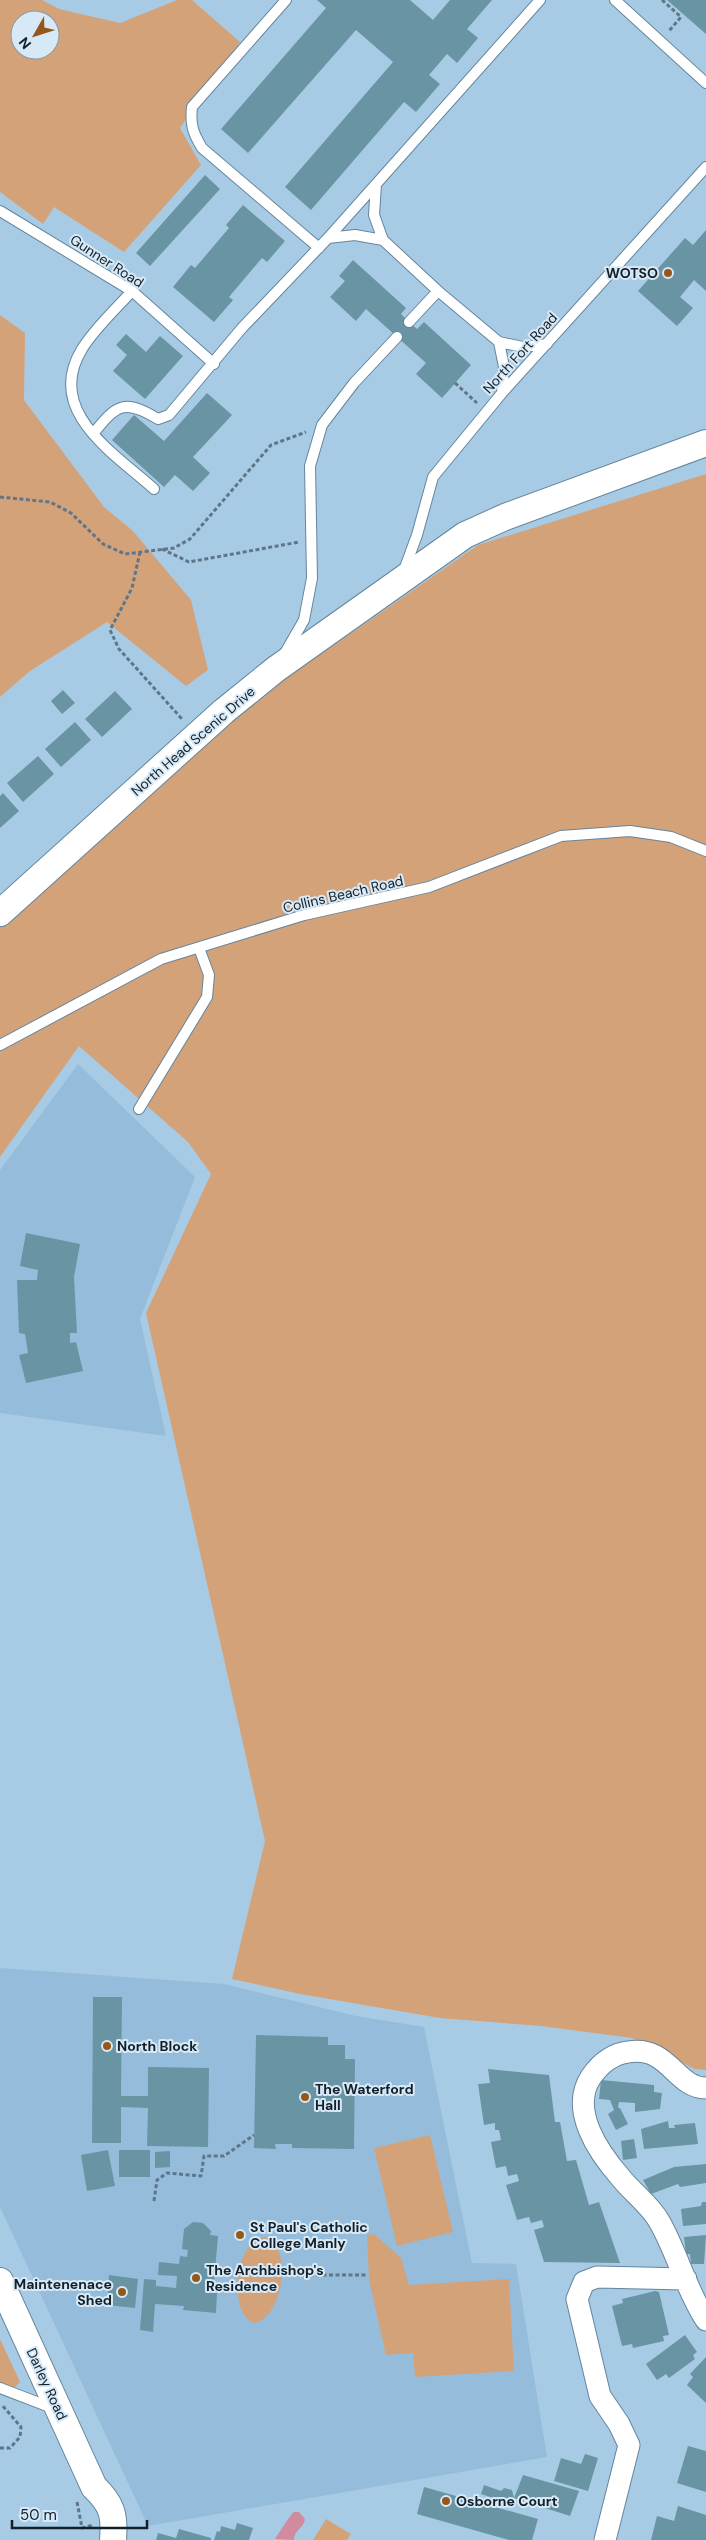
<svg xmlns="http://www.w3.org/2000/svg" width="706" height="2540" viewBox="0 0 706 2540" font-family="'DM Sans',sans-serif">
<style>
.built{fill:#95bddb}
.green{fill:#d4a279;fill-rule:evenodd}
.water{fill:#d08b9f}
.building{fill:#6994a3}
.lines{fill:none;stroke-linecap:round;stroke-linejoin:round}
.service-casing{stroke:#64859d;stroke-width:12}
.minor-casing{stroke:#64859d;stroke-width:23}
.tertiary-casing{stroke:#64859d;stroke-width:28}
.path{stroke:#5e7688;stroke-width:3;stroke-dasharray:4 2.5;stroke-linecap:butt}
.service{stroke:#fff;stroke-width:10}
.minor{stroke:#fff;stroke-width:21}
.tertiary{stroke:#fff;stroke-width:26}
.poi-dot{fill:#95581b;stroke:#d7e9f6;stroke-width:2}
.labels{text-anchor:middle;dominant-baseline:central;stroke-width:4;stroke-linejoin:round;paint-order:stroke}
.street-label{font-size:14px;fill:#13202a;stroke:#d7e9f6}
.poi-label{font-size:14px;font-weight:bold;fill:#13202a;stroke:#d7e9f6;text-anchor:start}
</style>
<rect width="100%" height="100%" fill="#a8cbe5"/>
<path class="built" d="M78 1064 195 1177 140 1319 166 1436 0 1413V1170Z
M0 1968 224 1984 356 2016 424 2027 472 2263 516 2264 547 2457 148 2526 0 2207Z"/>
<path class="green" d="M0 0H42L59 9 120 23 177 0H192L240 42 180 128 201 165 124 252 54 207 43 224 0 192ZM20 20H50V50H20Z
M0 315 25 333 24 400 104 507 133 531 191 600 208 670 186 686 107 622 30 671 0 697Z
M706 474V2070L695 2069 632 2038 541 2026 440 2018 300 1994 232 1979 265 1841 146 1313 211 1174 188 1142 79 1046 0 1157V924L229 718 478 545Z
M430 2135 453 2232 397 2246 374 2148Z
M374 2234 401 2258 409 2285 509 2279 514 2371 415 2377 413 2353 386 2355 369 2280 367 2235Z
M265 2237C294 2246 283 2319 254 2323 227 2313 235 2239 265 2237Z
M0 2339 20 2382 14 2388 0 2384Z
M326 2519 351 2534 347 2540H313Z"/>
<path class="water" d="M294 2512H299L305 2519C304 2528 294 2530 294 2540L275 2539C279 2533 290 2515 294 2512Z"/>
<path class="building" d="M317 0H410L433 20 450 0H492L467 29 478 38 457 63 447 54 429 75 440 84 416 112 404 102 311 210 285 187 393 62 356 30 248 153 221 129 326 8Z
M667 0H706V34Z
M205 175 220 189 150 266 136 253Z
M243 205 285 241 267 262 262 258 229 297 233 300 214 322 173 287 191 265 195 268 229 228 226 225Z
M706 230V291L694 280 680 297 693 308 677 326 638 291 685 238 693 245Z
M353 260 406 308 401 314 409 322 417 329 424 322 471 365 442 398 416 374 426 363 366 309 356 321 330 297 345 281 339 276Z
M126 334 146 352 160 336 183 356 145 399 113 371 127 355 116 345Z
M207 393 232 415 193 457 210 473 193 491 175 475 164 487 112 440 134 415 164 441Z
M63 690 75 703 62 714 51 701Z
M115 691 132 709 102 737 85 719Z
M75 722 91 740 61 767 45 749Z
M38 756 54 774 23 802 7 783Z
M3 793 19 811 0 828V796Z
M26 1233 80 1244 74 1277 77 1333H70V1343L76 1342 83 1371 26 1383 19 1355 28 1353 25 1334 19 1333 17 1280H37L38 1270 20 1266Z
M93 1997H122L121 2096H148V2067L209 2068 208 2147 147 2146 148 2108 121 2107V2143H92Z
M256 2035 328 2037V2045H345V2059H355L354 2149 292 2148V2144H275L276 2149 254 2148Z
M488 2069 549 2075 555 2122H560L567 2161 576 2160 589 2205 599 2202 620 2263 544 2262 534 2230 544 2227 542 2220 531 2223 529 2217 517 2220 506 2185 519 2181 517 2174 508 2176 506 2166 496 2168 491 2142 501 2140 499 2130H495V2123L484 2125 478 2084 490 2083Z
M601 2080 654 2085V2092L662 2093 660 2109 635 2112V2103L619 2102 618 2108H620L628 2124 616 2130 608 2114 614 2110 610 2100 599 2099Z
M668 2121 669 2128H675L674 2125 695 2123 698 2144 644 2149 641 2129Z
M634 2139 637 2158 623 2160 621 2141Z
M108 2150 115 2186 87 2191 81 2155Z
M119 2150H150V2177H119Z
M170 2151V2167L155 2168V2152Z
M706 2164V2183L680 2187 678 2184 651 2194 643 2180 674 2167Z
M702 2202H706V2224L683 2226 681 2209 701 2206Z
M193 2222 203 2223 211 2231 210 2235 218 2236 213 2293H217L216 2313 183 2310 184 2306 155 2304 153 2332 140 2330 144 2279 156 2280V2286L176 2288 177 2276 158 2275 159 2262 179 2264 180 2256 187 2257 188 2250 182 2249 184 2229Z
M706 2235 704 2264H691L690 2254H686L684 2237Z
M109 2275 138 2279 135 2308 107 2305Z
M655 2291 659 2292 669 2335 663 2336 664 2341 633 2348 632 2344 622 2346 612 2306 623 2303 622 2299Z
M685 2335 697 2352 693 2355 695 2359 669 2378 666 2374 657 2380 646 2364Z
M706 2357V2403L687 2385 693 2377 690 2374Z
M688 2446 706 2451V2492L677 2483Z
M585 2454 598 2458 588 2491 554 2481 561 2458 581 2464Z
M523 2475 579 2491 570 2516 514 2498 508 2503 481 2494 484 2485 501 2491 504 2488 512 2490 514 2498Z
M424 2487 538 2519 532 2540H509L417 2514Z
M678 2506 706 2515V2540H651L657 2516 674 2521Z
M237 2523 253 2528 249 2540H214L217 2531 220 2532 221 2526 235 2530Z
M179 2529 211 2538V2540H156L158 2533 176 2538Z"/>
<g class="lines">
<defs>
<path id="service" d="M286 0 192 107C190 125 193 133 202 148L319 248
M615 0 706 83
M376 184 374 215 383 240
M0 211 132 291 214 364
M328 238 355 235 383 240 438 291 499 342
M132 291C115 310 95 328 82 349 44 411 114 453 154 489
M409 322 438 291
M502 393 504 367 499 342 523 347 547 344
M93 434C116 405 124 398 158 419L169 415 242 328 328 238 540 0
M403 573 417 535 433 477 502 393 706 167
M285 653 304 620 312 578 310 466 322 425 354 383 397 337
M0 1045 161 959 304 915 429 887 561 836 630 831 671 837 706 851
M139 1109 207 997 209 975 199 948
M0 2388 55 2409"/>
<path id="minor" d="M706 2088C675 2088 669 2045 628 2052 612 2054 600 2064 591 2077 569 2110 599 2153 621 2178 632 2192 650 2205 659 2221 677 2252 686 2290 706 2320
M605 2540 629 2445 619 2424 600 2396 577 2299 584 2282 597 2277 686 2279"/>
<path id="tertiary" d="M0 913 224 711 276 669 465 535 505 517 706 443
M0 2281 94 2487C112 2504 115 2515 113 2540"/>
</defs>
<use href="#service" class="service-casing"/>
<use href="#minor" class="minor-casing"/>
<use href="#tertiary" class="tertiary-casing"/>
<path class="path" d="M662 0 681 17 669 31
M455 383 477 403
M0 497 50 502 71 513 103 544 125 554 174 548 190 539 271 445 306 432
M162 549 189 562 299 542
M140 552 132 588 110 630 119 649 182 719
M154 2201 157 2180 167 2173 201 2176 204 2156H224L254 2135
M290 2275H367
M0 2448H10L20 2437 21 2427 2 2405
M77 2502 82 2528 93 2525"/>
<use href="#service" class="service"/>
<use href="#minor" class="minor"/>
<use href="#tertiary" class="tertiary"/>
</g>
<g class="poi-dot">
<circle cx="668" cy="273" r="5"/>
<circle cx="107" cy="2046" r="5"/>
<circle cx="305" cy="2097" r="5"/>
<circle cx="240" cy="2235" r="5"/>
<circle cx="196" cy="2278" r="5"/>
<circle cx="122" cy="2292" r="5"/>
<circle cx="446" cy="2501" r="5"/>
</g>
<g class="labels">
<g class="street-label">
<text transform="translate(107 261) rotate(33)">Gunner Road</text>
<text transform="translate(520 353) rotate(-48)">North Fort Road</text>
<text transform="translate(193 741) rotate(-41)">North Head Scenic Drive</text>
<text transform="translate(343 894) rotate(-13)">Collins Beach Road</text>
<text transform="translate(47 2384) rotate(65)">Darley Road</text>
</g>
<g class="poi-label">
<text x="658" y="273" text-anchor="end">WOTSO</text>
<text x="117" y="2046">North Block</text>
<text x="315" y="2089">The Waterford<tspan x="315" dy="16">Hall</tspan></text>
<text x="250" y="2227">St Paul's Catholic<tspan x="250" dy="16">College Manly</tspan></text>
<text x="206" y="2270">The Archbishop's<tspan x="206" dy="16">Residence</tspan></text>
<text x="112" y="2284" text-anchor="end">Maintenenace<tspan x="112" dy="16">Shed</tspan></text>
<text x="456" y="2501">Osborne Court</text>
</g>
</g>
<g transform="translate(35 35) rotate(231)"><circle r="24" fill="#d7e9f6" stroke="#8999a4"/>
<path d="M0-4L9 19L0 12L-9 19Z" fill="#95581b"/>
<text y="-8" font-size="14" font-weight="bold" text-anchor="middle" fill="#13202a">N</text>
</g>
<path d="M12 2520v8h135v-8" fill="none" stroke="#13202a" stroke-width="2.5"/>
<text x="20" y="2520" font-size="15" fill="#13202a" stroke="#d7e9f6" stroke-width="4" paint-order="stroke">50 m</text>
</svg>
